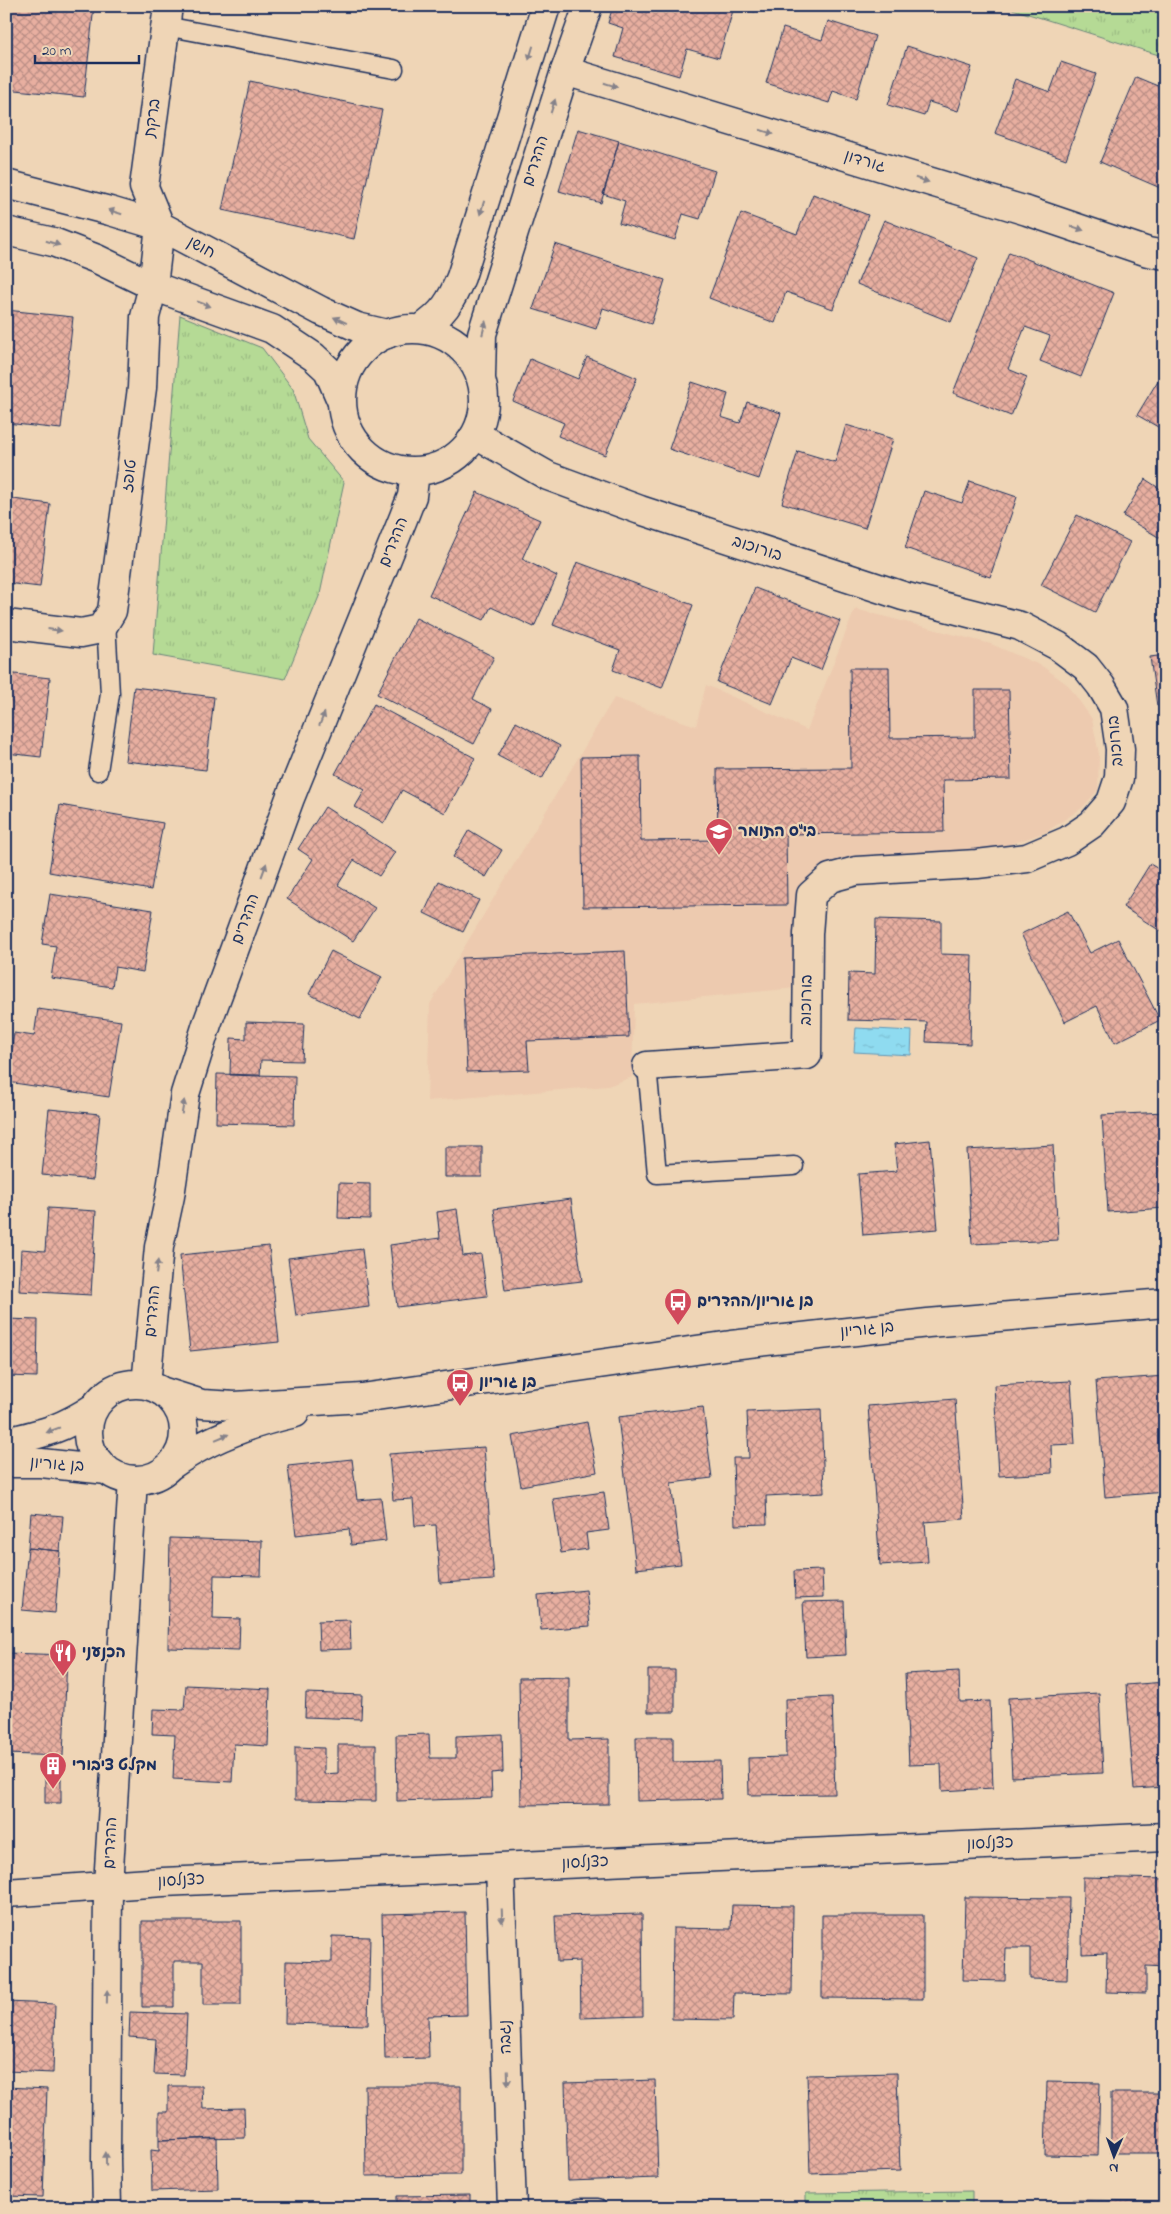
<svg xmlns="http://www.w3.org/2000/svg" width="1171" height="2214" viewBox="0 0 1171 2214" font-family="'Indie Flower','Playpen Sans Hebrew',sans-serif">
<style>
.built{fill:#edcaaf}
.grass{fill:url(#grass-tufts);stroke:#68847a}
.water{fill:url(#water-ripples);stroke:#6196b6}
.building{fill:url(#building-cross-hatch);stroke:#1b2f5e}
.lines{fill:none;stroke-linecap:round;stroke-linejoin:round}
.service-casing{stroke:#1b2f5e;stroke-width:21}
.minor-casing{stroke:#1b2f5e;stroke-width:31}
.tertiary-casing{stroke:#1b2f5e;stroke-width:31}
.service{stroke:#efd5b6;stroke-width:18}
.minor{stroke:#efd5b6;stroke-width:28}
.tertiary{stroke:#efd5b6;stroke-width:28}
.oneway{fill:#85828a}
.labels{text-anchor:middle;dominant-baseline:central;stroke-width:4.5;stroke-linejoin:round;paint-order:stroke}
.street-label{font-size:16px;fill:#1b2f5e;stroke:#efd5b6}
.poi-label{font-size:16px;font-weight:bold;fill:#1b2f5e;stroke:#efd5b6;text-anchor:start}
</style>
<defs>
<pattern id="grass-tufts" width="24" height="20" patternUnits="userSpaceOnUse" patternTransform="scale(1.25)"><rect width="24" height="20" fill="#b5da95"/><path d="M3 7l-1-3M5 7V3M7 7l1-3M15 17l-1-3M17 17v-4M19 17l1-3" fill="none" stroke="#9bbb83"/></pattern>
<pattern id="water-ripples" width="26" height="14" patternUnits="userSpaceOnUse" patternTransform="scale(1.25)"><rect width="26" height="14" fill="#8fdbf0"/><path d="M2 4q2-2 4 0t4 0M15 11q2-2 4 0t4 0" fill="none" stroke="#7bbcd0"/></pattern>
<pattern id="building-cross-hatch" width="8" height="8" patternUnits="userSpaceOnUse" patternTransform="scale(1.25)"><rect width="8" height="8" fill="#e8afa0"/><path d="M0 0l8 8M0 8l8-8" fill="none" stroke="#bb8f86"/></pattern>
</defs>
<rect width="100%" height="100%" fill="#efd5b6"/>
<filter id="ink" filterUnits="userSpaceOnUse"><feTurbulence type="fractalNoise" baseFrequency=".02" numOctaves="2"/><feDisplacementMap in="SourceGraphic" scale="10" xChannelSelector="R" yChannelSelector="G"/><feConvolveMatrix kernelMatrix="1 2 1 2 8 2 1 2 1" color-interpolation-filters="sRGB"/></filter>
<g filter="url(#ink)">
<path class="built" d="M855 609 991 644 1042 666 1068 685 1092 719 1099 754 1098 790 1082 808 1046 832 996 849 823 872 795 988 634 1004 632 1077 608 1086 427 1101 430 1004 614 698 696 726 706 685 807 730Z"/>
<path class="grass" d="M1003 6H1165V57Z
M180 315 262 348 293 389 308 439 344 482 320 594 285 679 153 655Z
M972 2191V2208H806V2193Z"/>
<path class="water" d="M856 1028 912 1031 911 1055 854 1052Z"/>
<path class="building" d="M6 6H94L84 97 6 89Z
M377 6H400V9Z
M613 6H757L755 12 734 7 719 58 687 49 679 76 615 57 623 28 608 23Z
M861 6H887V8Z
M939 6H974V9Z
M828 21 875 36 856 99 833 91 829 103 766 83 783 28 822 40Z
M907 46 972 67 958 111 929 102 924 116 888 105Z
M1061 62 1096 74 1066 159 995 133 1015 79 1050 92Z
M1136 77 1165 89V190L1100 162Z
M250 81 382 110 354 239 222 210Z
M578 129 619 141 601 203 559 191Z
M619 141 715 171 700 219 683 214 675 240 619 223 625 201 603 194Z
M813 194 868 215 833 309 786 292 775 323 709 298 741 213 797 234Z
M884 220 978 258 951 322 857 284Z
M555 244 665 280 651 324 603 308 596 329 533 309Z
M1009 252 1114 293 1081 377 1040 361 1050 336 1025 327 1008 369 1027 377 1011 416 953 393Z
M6 310 73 317 61 429 6 423Z
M587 357 637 378 605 455 558 436 564 423 513 401 530 359 578 379Z
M1165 369V431L1137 415Z
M692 382 728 394 721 417 740 423 747 402 781 413 759 479 669 449Z
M846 425 893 439 865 528 782 503 798 451 835 462Z
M1145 479 1162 490 1165 485V541L1123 516Z
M970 481 1017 497 990 577 905 548 924 491 962 503Z
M477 492 540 520 522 559 557 576 534 627 491 607 484 620 429 595Z
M6 498 50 504 40 587 6 583Z
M1077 515 1130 542 1095 612 1041 585Z
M577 562 693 605 662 688 613 670 620 650 553 625Z
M755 588 840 621 821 670 791 658 772 704 717 682Z
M416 618 494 657 473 699 492 709 474 744 377 694Z
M1165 655V705L1157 706 1150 657Z
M850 668H889L890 738 975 737V690H1009L1011 779 943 780 944 832 786 834 787 905 583 907 581 757 640 756 641 841 718 840 717 769 851 768Z
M6 673 50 678 41 757 6 753Z
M134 687 214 697 206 770 125 761Z
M374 704 475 758 445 813 402 790 384 823 355 807 365 790 335 774Z
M516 722 560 746 542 779 498 756Z
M60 805 163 823 151 890 49 872Z
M325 807 395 852 379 876 354 860 338 885 375 908 353 941 287 899 313 859 298 849Z
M469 830 502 850 486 877 453 857Z
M1150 864 1165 873V934L1123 907Z
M439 881 479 900 463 932 424 913Z
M50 894 153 910 143 972 115 967 112 987 51 978 56 946 42 944Z
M1068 911 1090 953 1118 939 1160 1020 1115 1043 1097 1006 1065 1022 1021 934Z
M876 919 941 921V954L972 955 970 1044 926 1042 927 1022 848 1020 849 973 875 974Z
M331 951 382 977 360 1019 309 994Z
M625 951 629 1037 527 1041 529 1070 467 1072 462 958Z
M38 1009 121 1021 109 1097 7 1082 14 1033 34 1036Z
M246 1022 304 1024 302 1061 261 1060 260 1076 230 1075 231 1038 246 1039Z
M217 1074 295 1076 294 1125 216 1123Z
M49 1109 100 1114 93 1180 42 1175Z
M1165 1112V1208L1108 1212 1102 1115Z
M930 1140 938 1229 863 1235 858 1174 897 1171 894 1144Z
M1053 1145 1058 1240 972 1244 967 1150Z
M445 1147H482V1177H445Z
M339 1183 370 1184V1219L338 1218Z
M571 1199 582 1281 505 1290 494 1209Z
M48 1208 96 1211 91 1295 19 1291 21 1249 45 1251Z
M457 1209 463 1256 481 1254 487 1296 397 1307 390 1245 440 1238 437 1212Z
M269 1246 279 1342 190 1351 180 1255Z
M362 1249 369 1307 296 1316 288 1258Z
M6 1319 38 1320 37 1377 6 1376Z
M1165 1376V1492L1105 1497 1096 1381Z
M1071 1381 1075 1444 1051 1445 1052 1473 999 1476 994 1385Z
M955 1399 964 1519 925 1522 928 1562 880 1565 868 1406Z
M703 1407 712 1478 671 1483 681 1564 636 1569 618 1417Z
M821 1409 824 1493 766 1496 767 1524 735 1525 733 1458H749L747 1412Z
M587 1422 597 1472 521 1486 512 1436Z
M484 1447 494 1580 440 1583 436 1525 415 1526 413 1499 393 1500 389 1454Z
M352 1459 357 1500 381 1498 386 1541 351 1545 349 1529 296 1535 288 1466Z
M604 1492 609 1530 586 1533 588 1549 561 1553 553 1499Z
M31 1513 63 1516 60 1551 28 1548Z
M170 1538 262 1541 261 1576 214 1575 213 1618 240 1619 239 1650 168 1648Z
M28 1548 60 1551 55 1613 22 1610Z
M822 1570 823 1597 795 1598 794 1571Z
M586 1590 590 1626 541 1630 538 1595Z
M844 1601 846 1655 806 1657 803 1602Z
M350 1620 351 1649 319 1650 318 1621Z
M6 1653 67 1655 63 1756 6 1754Z
M648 1670H675V1712H648Z
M959 1671 960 1702 990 1701 993 1788 942 1791 941 1764 909 1765 905 1674Z
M569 1677V1740L609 1739V1804L521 1805 519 1678Z
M1165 1682V1787L1134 1789 1126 1685Z
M186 1685 270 1689 268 1746 234 1744 232 1782 173 1779 175 1735 152 1734 153 1709 184 1710Z
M306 1693 362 1695 361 1719 305 1717Z
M1099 1693 1103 1773 1012 1777 1008 1698Z
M832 1697 835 1794 749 1795 748 1758 786 1757 785 1699Z
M429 1734 430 1758H456V1736L502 1734 503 1772 491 1773 492 1798 397 1801 396 1735Z
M636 1737H673V1762L720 1761 721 1799 637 1801Z
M338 1745H376V1801L295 1800V1747L324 1748V1774L338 1773Z
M45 1778H61V1803H45Z
M1083 1877 1165 1879V1967L1146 1966V1993L1106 1992 1107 1953 1082 1954Z
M965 1897 1069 1898 1067 1980 1030 1979V1948H1006L1005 1981 963 1980Z
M732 1905 793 1906 792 1994 734 1993 733 2020 672 2019 673 1928 731 1929Z
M465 1912 467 2015 428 2016 429 2058 385 2059 382 1914Z
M642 1914 643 2016 581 2018 580 1961 557 1962 555 1916Z
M822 1915H923V1999L822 1998Z
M142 1921H241V2005H203V1961H174V2007H142Z
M332 1936 370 1937 368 2025 285 2023 286 1961 332 1962Z
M6 2002 55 2004 53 2073 6 2071Z
M130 2012 187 2014 184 2075 154 2074 156 2039 129 2037Z
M897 2073 900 2171 810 2174 807 2075Z
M655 2080 658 2178 568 2181 565 2083Z
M1047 2082 1100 2083 1098 2156 1045 2155Z
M168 2086H202L203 2109 244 2108 245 2138 159 2140V2112H168Z
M365 2086H461V2175L366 2176Z
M6 2087 47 2089 43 2197 6 2196Z
M1111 2093H1165V2153H1111Z
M217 2138 218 2189 152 2191 151 2150 159 2151V2140Z
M470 2195V2208H397V2196Z
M1072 2200 1165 2201V2208H1071Z"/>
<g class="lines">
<defs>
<path id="service" d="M165 26 394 69
M98 771 110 694 106 621
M647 1066 657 1174 794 1166
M578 2208H598"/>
<path id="minor" d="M565 71 1027 211 1148 252 1165 255
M6 184 110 211 160 226 321 311 357 327 387 334
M6 231 53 242 97 259 153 286 272 329 314 357 328 370 341 400
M476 435 548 476 640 510 903 596 1020 626 1058 646 1086 667 1101 686 1114 708 1120 749 1119 778 1111 802 1092 824 1067 841 1027 858 977 864 856 871 830 878 811 895 808 934 807 1055 647 1066
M6 624 81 633 101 629 112 611 142 388 145 317 153 286 160 226 144 187 168 6
M500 1867 512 2208
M6 1893 163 1882 1165 1837
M107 2208 106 2159 108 1885 133 1480"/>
<path id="tertiary" d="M342 400a71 71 0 1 1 142 0a71 71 0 1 1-142 0Z
M421 329C443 314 451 302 461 277L546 6
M481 377 482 334 565 71 588 6
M88 1432a48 48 0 1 1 96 0a48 48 0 1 1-96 0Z
M146 1385 159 1247 170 1196 185 1094 207 1024 290 798 403 519 412 496 415 472
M161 1391 202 1404 235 1406 362 1398 731 1345 928 1323 1165 1303
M6 1442C45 1433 62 1429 95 1407
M6 1463H41L107 1470
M170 1466C207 1439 251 1423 295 1413"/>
</defs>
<use href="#service" class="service-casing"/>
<use href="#minor" class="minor-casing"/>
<use href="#tertiary" class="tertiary-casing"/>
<use href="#service" class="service"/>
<use href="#minor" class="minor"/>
<use href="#tertiary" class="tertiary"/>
</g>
<defs><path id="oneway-solid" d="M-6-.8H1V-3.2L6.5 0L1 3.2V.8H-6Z" transform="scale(1.25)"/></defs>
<g class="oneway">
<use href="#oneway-solid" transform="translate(531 53) rotate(107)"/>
<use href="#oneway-solid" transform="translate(611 85) rotate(17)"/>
<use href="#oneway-solid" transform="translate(553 106) rotate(-72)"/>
<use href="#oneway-solid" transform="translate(767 132) rotate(17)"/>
<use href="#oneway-solid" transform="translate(922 180) rotate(17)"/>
<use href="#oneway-solid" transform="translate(482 208) rotate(107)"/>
<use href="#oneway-solid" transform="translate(115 212) rotate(-163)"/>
<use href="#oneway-solid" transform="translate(1077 228) rotate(19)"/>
<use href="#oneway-solid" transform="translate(53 243) rotate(17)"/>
<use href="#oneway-solid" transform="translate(204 304) rotate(20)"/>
<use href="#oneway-solid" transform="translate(340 320) rotate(-156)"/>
<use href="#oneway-solid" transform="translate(484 328) rotate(-76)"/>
<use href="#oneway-solid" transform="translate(55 630) rotate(7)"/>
<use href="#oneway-solid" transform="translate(322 719) rotate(-68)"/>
<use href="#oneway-solid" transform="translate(264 870) rotate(-70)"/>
<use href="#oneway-solid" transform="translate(183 1107) rotate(-80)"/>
<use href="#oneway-solid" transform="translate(157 1267) rotate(-83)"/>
<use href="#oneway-solid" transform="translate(53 1430) rotate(159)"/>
<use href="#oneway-solid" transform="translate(222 1437) rotate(-22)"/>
<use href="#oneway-solid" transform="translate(502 1916) rotate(88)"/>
<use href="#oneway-solid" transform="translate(107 1997) rotate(-89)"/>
<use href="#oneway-solid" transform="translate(508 2078) rotate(88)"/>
<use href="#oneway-solid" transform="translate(106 2159) rotate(-91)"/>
</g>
</g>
<defs>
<symbol id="school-pin" viewBox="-11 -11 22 30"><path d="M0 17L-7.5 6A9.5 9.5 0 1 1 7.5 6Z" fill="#d1495b" stroke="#efd5b6"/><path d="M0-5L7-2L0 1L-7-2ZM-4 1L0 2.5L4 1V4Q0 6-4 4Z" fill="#fff"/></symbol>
<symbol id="bus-pin" viewBox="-11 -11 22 30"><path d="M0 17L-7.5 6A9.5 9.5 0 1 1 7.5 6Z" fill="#d1495b" stroke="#efd5b6"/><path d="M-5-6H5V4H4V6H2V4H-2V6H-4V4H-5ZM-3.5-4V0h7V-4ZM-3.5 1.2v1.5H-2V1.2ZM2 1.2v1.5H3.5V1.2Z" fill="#fff"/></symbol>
<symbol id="restaurant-pin" viewBox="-11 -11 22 30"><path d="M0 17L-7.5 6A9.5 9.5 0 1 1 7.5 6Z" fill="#d1495b" stroke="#efd5b6"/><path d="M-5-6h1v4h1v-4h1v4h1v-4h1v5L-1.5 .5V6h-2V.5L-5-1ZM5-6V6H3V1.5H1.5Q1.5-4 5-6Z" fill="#fff"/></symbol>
<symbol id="building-pin" viewBox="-11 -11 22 30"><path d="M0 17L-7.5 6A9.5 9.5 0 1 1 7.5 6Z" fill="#d1495b" stroke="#efd5b6"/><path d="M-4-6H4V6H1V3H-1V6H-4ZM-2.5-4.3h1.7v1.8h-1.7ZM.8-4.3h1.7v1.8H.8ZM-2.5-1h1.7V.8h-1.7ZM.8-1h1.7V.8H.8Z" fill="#fff"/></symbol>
</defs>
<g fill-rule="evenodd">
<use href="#school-pin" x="703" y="816" width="32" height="43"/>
<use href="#bus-pin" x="662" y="1286" width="32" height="43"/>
<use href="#bus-pin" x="444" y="1367" width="32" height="43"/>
<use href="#restaurant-pin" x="47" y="1637" width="32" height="43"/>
<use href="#building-pin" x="37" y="1750" width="32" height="43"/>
</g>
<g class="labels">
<g class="street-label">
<text transform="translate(153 118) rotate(-82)">ברקת</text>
<text transform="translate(536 161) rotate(-72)">ההדרים</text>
<text transform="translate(865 162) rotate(17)">גורדון</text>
<text transform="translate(201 248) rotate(28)">חושן</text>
<text transform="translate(130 476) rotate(-83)">טופז</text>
<text transform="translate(394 542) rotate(-68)">ההדרים</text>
<text transform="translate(757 549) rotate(18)">בורוכוב</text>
<text transform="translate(1116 741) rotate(-95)">בורוכוב</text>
<text transform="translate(246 919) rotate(-70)">ההדרים</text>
<text transform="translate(807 1000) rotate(-89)">בורוכוב</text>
<text transform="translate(153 1311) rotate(-85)">ההדרים</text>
<text transform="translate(867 1330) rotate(-6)">בן גוריון</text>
<text transform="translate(57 1465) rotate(4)">בן גוריון</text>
<text transform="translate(111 1843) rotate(-87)">ההדרים</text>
<text transform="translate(990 1844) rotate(-2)">כצנלסון</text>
<text transform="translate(585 1863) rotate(-3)">כצנלסון</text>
<text transform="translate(181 1881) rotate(-3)">כצנלסון</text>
<text transform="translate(506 2037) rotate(-92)">נגבה</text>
</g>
<g class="poi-label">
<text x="738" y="832">בי"ס התומר</text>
<text x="697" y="1302">בן גוריון/ההדרים</text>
<text x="479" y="1383">בן גוריון</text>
<text x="82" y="1653">הכנעני</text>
<text x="72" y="1766">מקלט ציבורי</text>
</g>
</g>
<rect width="1171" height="2214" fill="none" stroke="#efd5b6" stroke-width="25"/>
<rect x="12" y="12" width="1146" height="2189" fill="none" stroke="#1b2f5e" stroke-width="2" filter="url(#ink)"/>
<g transform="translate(1114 2156) rotate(182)" stroke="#efd5b6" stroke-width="4" paint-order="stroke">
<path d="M0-4L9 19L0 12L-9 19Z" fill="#1b2f5e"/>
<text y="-8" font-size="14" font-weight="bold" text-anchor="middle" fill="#1b2f5e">N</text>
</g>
<path d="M35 55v8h104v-8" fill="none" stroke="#1b2f5e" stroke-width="2.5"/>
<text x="42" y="55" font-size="15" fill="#1b2f5e" stroke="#efd5b6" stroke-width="4" paint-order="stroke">20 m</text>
</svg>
